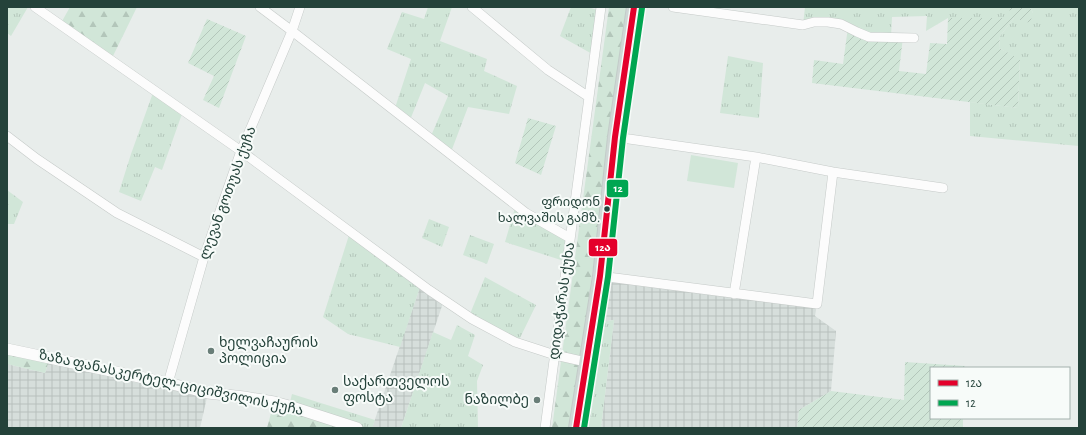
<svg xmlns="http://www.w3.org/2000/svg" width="1086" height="435" viewBox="0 0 1086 435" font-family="'Alegreya Sans','Noto Sans Georgian',sans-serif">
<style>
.industrial{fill:url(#industrial-grid)}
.grass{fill:url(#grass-tufts)}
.forest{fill:url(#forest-firs)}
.garden{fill:url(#garden-furrows)}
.pitch{fill:#d1e6d8}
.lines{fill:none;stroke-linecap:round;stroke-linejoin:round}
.minor-casing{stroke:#c5cac8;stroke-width:10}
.tertiary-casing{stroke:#c5cac8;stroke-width:12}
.primary-casing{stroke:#c3ccc9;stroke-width:16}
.minor{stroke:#fcfcfc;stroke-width:9}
.tertiary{stroke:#fcfcfc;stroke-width:11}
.primary{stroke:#cfd7d5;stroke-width:14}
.bus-1-casing{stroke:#f7fbf9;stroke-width:9}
.bus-2-casing{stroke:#f7fbf9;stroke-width:9}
.bus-1{stroke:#e4002b;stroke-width:6}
.bus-2{stroke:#00a651;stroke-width:6}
.bus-dot{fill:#24423a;stroke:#f7fbf9;stroke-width:1.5}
.poi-dot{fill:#697e78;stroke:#f7fbf9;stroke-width:1.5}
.labels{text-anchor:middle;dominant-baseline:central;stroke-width:4;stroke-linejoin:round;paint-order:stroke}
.bus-label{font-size:13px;fill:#24423a;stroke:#f7fbf9;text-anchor:end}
.street-label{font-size:14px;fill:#24423a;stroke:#f7fbf9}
.poi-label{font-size:14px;fill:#24423a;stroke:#f7fbf9;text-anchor:start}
.line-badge{stroke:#f7fbf9;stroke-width:1.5}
.badge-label{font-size:11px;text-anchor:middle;font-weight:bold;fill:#fff}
</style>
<defs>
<pattern id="industrial-grid" width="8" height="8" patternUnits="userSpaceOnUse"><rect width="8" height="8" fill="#d6dedb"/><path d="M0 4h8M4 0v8" fill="none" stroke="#b8c0bd"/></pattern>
<pattern id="grass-tufts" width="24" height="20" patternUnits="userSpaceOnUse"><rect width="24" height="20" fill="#d1e6d8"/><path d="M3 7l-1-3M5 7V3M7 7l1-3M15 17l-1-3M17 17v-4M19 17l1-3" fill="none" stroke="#b3c6ba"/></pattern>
<pattern id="forest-firs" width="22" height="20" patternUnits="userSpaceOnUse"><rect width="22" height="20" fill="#d1e6d8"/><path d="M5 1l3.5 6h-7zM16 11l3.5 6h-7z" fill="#b3c6ba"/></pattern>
<pattern id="garden-furrows" width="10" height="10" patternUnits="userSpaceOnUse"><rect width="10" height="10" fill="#d1e6d8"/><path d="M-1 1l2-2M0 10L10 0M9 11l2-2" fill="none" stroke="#b3c6ba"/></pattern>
</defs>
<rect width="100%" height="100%" fill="#e8edeb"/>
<path class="industrial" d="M607 277 817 304 815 316 836 331 831 391 799 410 797 428H601L614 320 599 322Z
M421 284 444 300 401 428H372Z
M50 358 208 393 200 428H7V364L45 373Z"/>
<path class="grass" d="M7 7H28L11 36 7 33Z
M428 7H452L440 41 487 59 484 71 517 86 509 114 468 107 451 152 431 136 448 96 425 83 410 120 395 108 411 59 387 49 402 12 424 19Z
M571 7H588L600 11 594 55 560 36Z
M805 7H1010V18H948L926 31 927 16 892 17 891 37H869L841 24 803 25Z
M1030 7H1079V146L970 136V102L1018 108 1020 60 999 48 1000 36 1014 18 1033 13Z
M728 56 763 63 759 118 720 113Z
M154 90 183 111 162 170 155 167 141 201 119 192 131 154Z
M7 190 23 202 14 224H7Z
M515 208 566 238 564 261 505 242Z
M429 219 449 227 442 247 422 238Z
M350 232 421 284 400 347 348 334 323 317Z
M470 235 494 244 487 264 463 255Z
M485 277 536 305 519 340 470 314Z
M614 320 601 428H584L599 322Z
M457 325 475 335 468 356 483 365 477 381 478 428H401L433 332 451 340Z
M292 394 375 420 372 428H357L289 406Z"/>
<path class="forest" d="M70 7H137L112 58 61 23Z
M609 7H629L571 428H552Z
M7 349 50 358 45 373 7 364Z
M274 402 357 428H267Z"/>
<path class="garden" d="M1010 7H1030L1033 13 1030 23 1014 18 1000 36 999 48 1020 59 1018 108 812 83 814 60 843 64 848 27 857 32 903 37 899 71 926 74 930 43 947 44 948 18H1009Z
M207 19 246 36 219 108 203 100 214 76 188 63Z
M528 118 556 126 541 175 515 163Z
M905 362 965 366V368H931V418H963V428H797L799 410 831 391 904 400Z"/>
<path class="pitch" d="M691 155 738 163 734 188 687 181Z"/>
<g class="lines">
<defs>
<path id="minor" d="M35 7 241 151 429 290 472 319 515 342 555 355 586 362
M260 7 292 31 526 213 570 238
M472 7 548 70 589 97
M673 7 803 25 814 22H828L841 24 857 32 869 37 914 38
M7 136 37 159 117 213 204 257
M615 137 756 157 833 172 943 188
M600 276 817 304 833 172
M734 294 756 157
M168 383 204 257 241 151 292 31 300 7
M545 428 601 7"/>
<path id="tertiary" d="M7 349 168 383 208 393 244 397 274 402 289 406 357 428"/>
<path id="primary" d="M576 428 600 276 615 137 634 7"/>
</defs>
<use href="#minor" class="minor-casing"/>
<use href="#tertiary" class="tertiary-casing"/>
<use href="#primary" class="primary-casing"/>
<use href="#minor" class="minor"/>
<use href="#tertiary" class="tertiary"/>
<use href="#primary" class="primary"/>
<defs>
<path id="bus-1" d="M576 428 600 276 615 137 634 7"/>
<path id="bus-2" d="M584 428 608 277 623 138 642 8"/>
</defs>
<use href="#bus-1" class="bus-1-casing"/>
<use href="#bus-2" class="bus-2-casing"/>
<use href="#bus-1" class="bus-1"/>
<use href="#bus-2" class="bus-2"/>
</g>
<circle class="bus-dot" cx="607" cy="209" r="3.5"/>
<g class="poi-dot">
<circle cx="211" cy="351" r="4"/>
<circle cx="335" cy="390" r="4"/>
<circle cx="537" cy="400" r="4"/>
</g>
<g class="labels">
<g class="bus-label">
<text x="600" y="202">ფრიდონ<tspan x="600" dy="16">ხალვაშის გამზ.</tspan></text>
</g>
<g class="street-label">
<text transform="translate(228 193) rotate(-70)">ლევან გოთუას ქუჩა</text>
<text transform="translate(562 301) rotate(-82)">დიდაჭარას ქუხა</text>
<text transform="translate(171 383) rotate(12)">ზაზა ფანასკერტელ-ციციშვილის ქუჩა</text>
</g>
<g class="poi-label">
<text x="219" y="343">ხელვაჩაურის<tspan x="219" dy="16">პოლიცია</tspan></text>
<text x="343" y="382">საქართველოს<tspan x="343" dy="16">ფოსტა</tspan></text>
<text x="529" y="400" text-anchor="end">ნაზილბე</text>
</g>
</g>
<g class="line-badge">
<rect x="606" y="179" width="23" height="19" rx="4" fill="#00a651"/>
<rect x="588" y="238" width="30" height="19" rx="4" fill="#e4002b"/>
</g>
<g class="badge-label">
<text x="618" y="192">12</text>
<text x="603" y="251">12ა</text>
</g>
<rect width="1086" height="435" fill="none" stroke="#24423a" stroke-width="16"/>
<rect x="930" y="367" width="140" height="52" fill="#f7fbf9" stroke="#a3b1ad"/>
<rect x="938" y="380" width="20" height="6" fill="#e4002b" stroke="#a3b1ad"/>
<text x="966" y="387" font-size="12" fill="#24423a">12ა</text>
<rect x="938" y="400" width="20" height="6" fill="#00a651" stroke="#a3b1ad"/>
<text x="966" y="407" font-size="12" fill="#24423a">12</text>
</svg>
